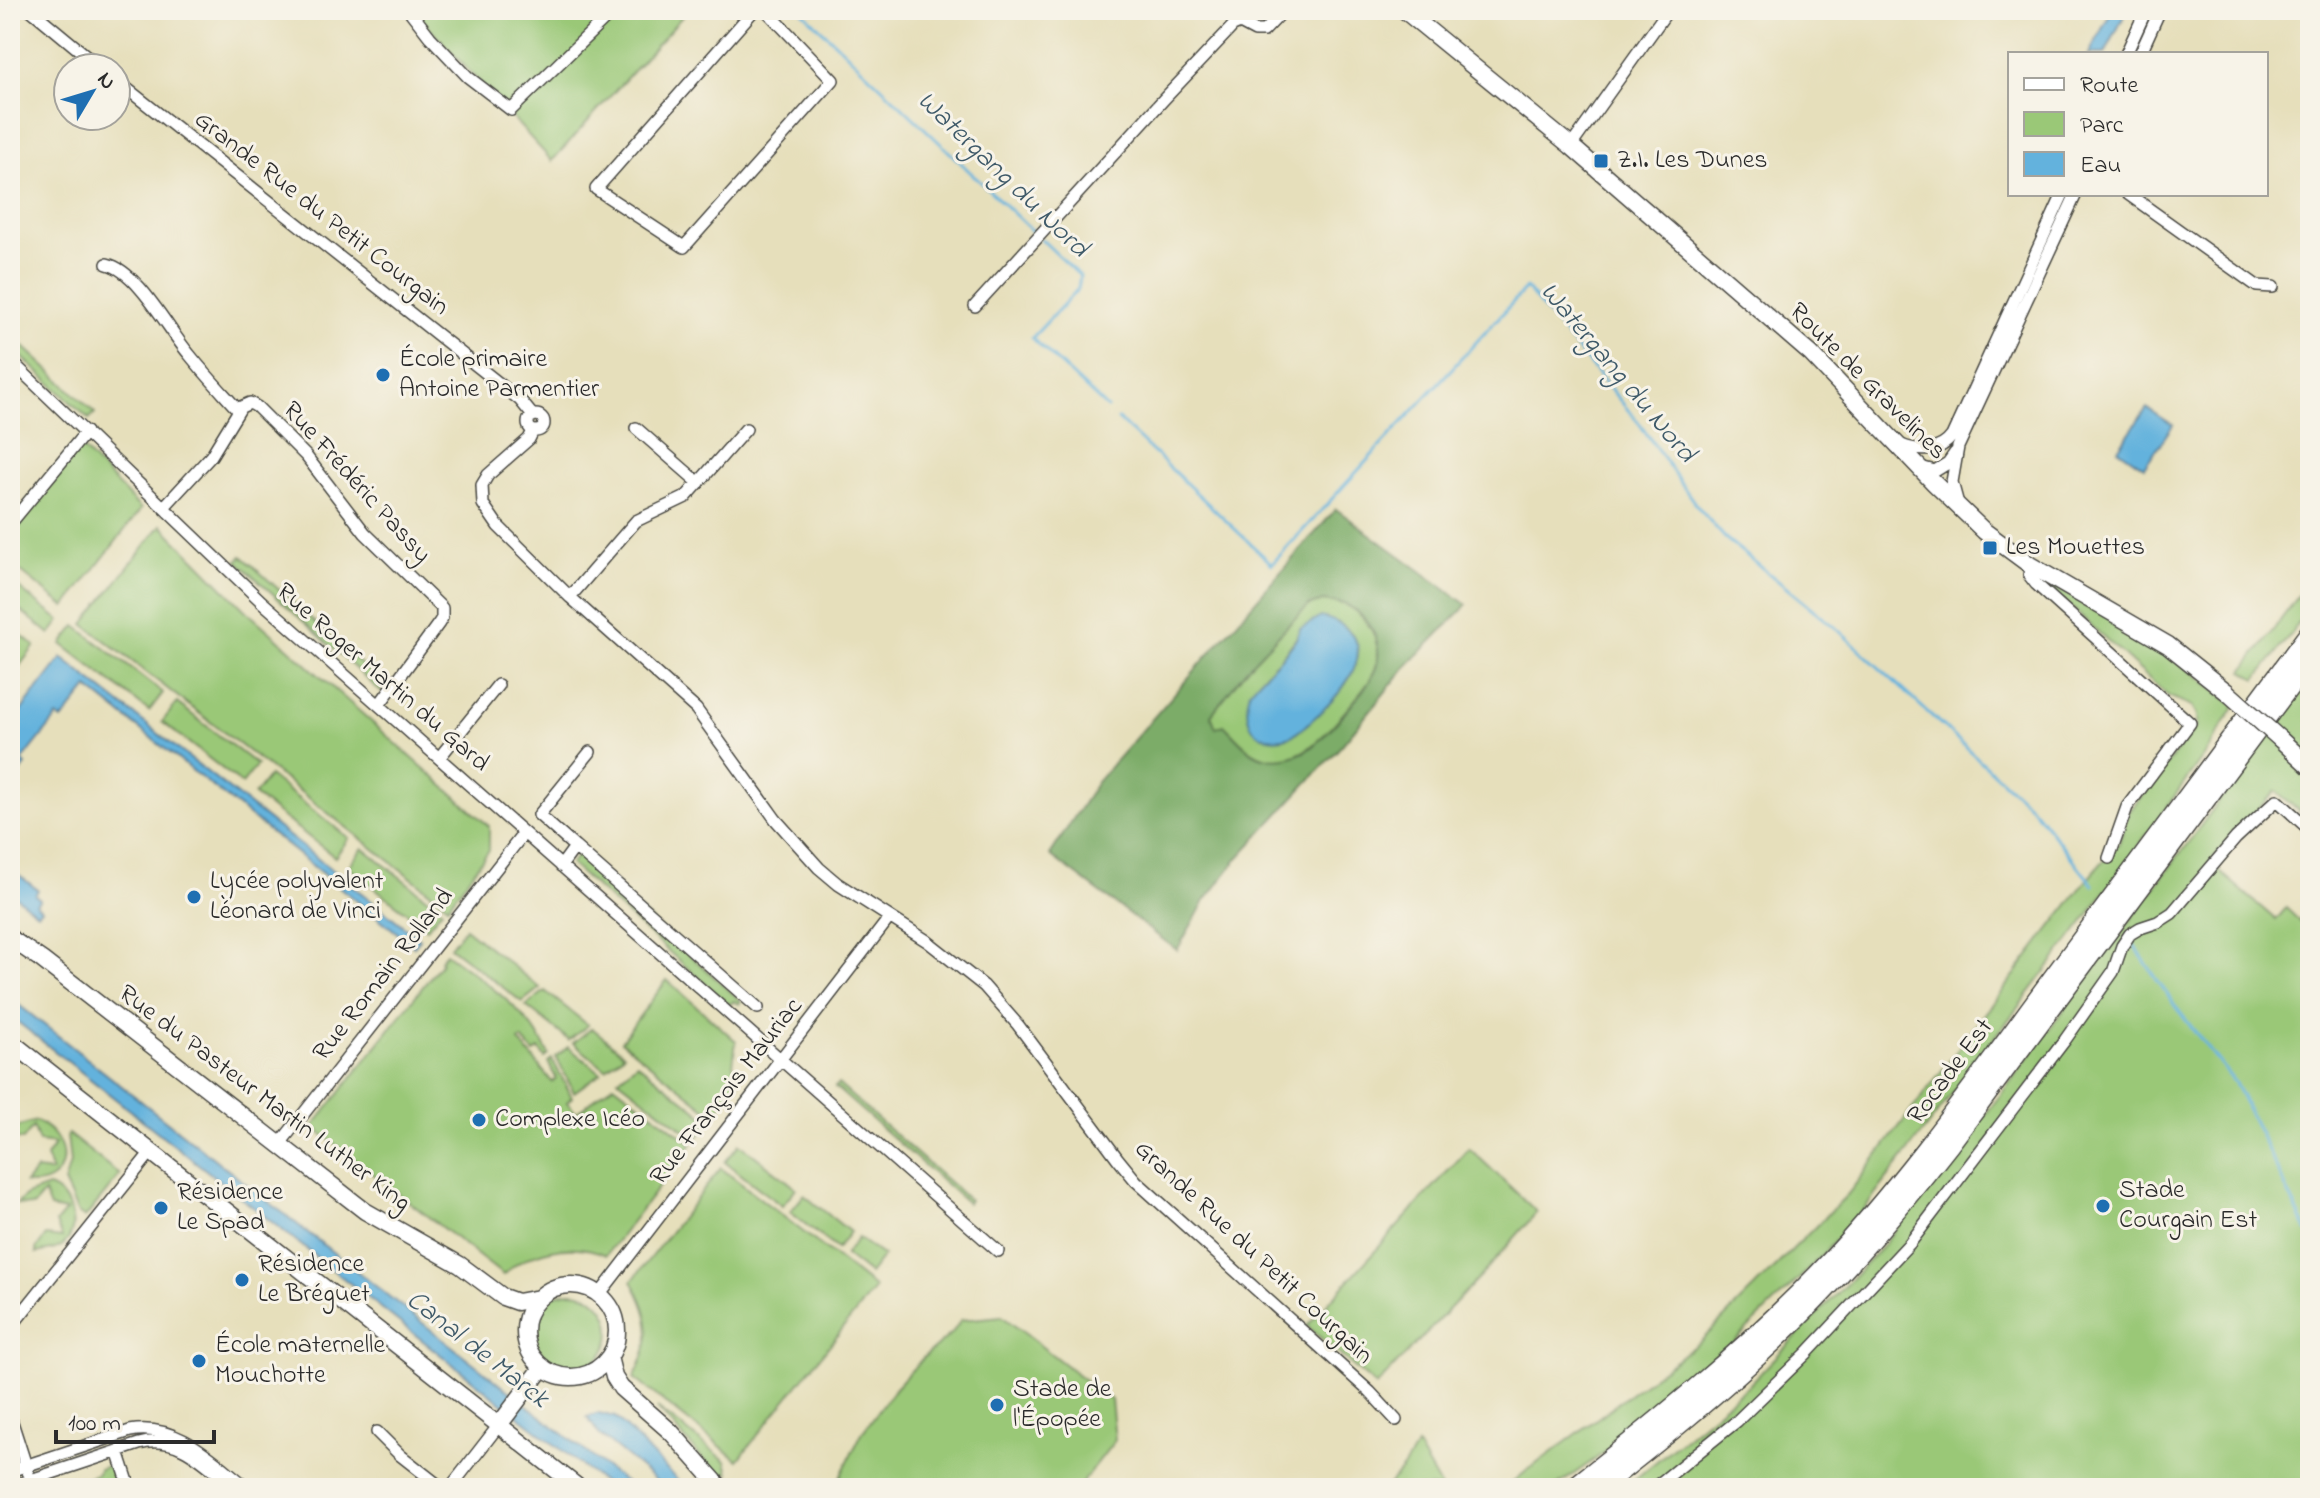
<svg xmlns="http://www.w3.org/2000/svg" width="2320" height="1498" viewBox="0 0 2320 1498" font-family="'Indie Flower',sans-serif">
<style>
.green{fill:#9ac877;stroke:#627a51;stroke-width:2;fill-rule:evenodd}
.forest{fill:#7bac68;stroke:#536c4a;stroke-width:2;fill-rule:evenodd}
.water{fill:#63b2dd;stroke:#476e84;stroke-width:2}
.lines{fill:none;stroke-linecap:round;stroke-linejoin:round}
.stream{stroke:#63b2dd;stroke-width:3}
.street-casing{stroke:#474641;stroke-width:14}
.secondary-casing{stroke:#474641;stroke-width:19}
.highway-casing{stroke:#474641;stroke-width:23}
.street{stroke:#fff;stroke-width:11}
.secondary{stroke:#fff;stroke-width:16}
.highway{stroke:#fff;stroke-width:20}
.secondary-bridge-casing{stroke:#474641;stroke-width:19;stroke-linecap:butt}
.secondary-bridge{stroke:#fff;stroke-width:16}
.poi-dot{fill:#1f6fb2;stroke:#f7f3e8;stroke-width:3}
.labels{text-anchor:middle;dominant-baseline:central;stroke-width:6;stroke-linejoin:round;paint-order:stroke}
.poi-label{font-size:26px;fill:#2b2b2b;stroke:#f7f3e8;text-anchor:start}
.street-label{font-size:26px;fill:#2b2b2b;stroke:#f7f3e8}
.water-label{font-size:28px;font-style:italic;fill:#3f5a69;stroke:#f7f3e8}
</style>
<rect width="100%" height="100%" fill="#f7f3e8"/>
<filter id="ink" filterUnits="userSpaceOnUse"><feTurbulence type="fractalNoise" baseFrequency=".0125" numOctaves="2"/><feDisplacementMap in="SourceGraphic" scale="16" xChannelSelector="R" yChannelSelector="G"/><feConvolveMatrix kernelMatrix="1 2 1 2 8 2 1 2 1" color-interpolation-filters="sRGB"/></filter>
<filter id="wash" filterUnits="userSpaceOnUse"><feTurbulence type="fractalNoise" baseFrequency=".006" numOctaves="4" result="noise"/><feDisplacementMap in="SourceGraphic" scale="32" xChannelSelector="R" yChannelSelector="G"/><feGaussianBlur stdDeviation="1.8" result="paint"/><feColorMatrix in="noise" values="0 0 0 0 0 0 0 0 0 0 0 0 0 0 0 0 0 1.4 0 .05"/><feComposite in="paint" operator="in"/></filter>
<g filter="url(#wash)">
<rect width="100%" height="100%" fill="#e6dfbb"/>
<path class="green" d="M413 10H688L552 161Z
M10 334 95 413 89 419 10 346Z
M80 446 141 509 65 607 10 563V534Z
M161 525 244 609 489 826V850L448 906 84 624Z
M242 556 385 686 381 692 237 561Z
M2038 578 2142 635 2186 667 2235 706 2206 753 2081 925 1861 1213 1806 1272 1730 1346 1601 1455 1554 1488H1504L1701 1341 1848 1194 2086 881 2119 843 2129 812 2197 726V715L2192 706 2168 696 2072 608 2040 583Z
M2310 580V608L2257 679 2243 671Z
M10 581 60 621 50 634 10 602Z
M1323 601C1331 602 1340 602 1347 606 1374 620 1386 652 1371 679 1362 693 1350 705 1340 717 1324 735 1306 757 1280 759 1258 760 1243 746 1229 730L1216 729 1211 715 1249 666 1292 621 1310 605ZM1337 622C1342 626 1348 629 1352 634 1377 667 1317 716 1295 734L1290 736 1249 720C1244 681 1271 673 1291 645 1295 639 1299 636 1300 629Z
M10 626 35 646 10 678Z
M76 626 163 693 149 711 62 644Z
M2310 682V821L2276 791 2231 837 2210 863 2276 920 2286 908 2310 931V1488H1624L1749 1385 1881 1248 2002 1093 2283 715Z
M177 703 257 765 242 784 162 722Z
M269 776 349 838 335 857 254 795Z
M363 848 442 910 427 928 348 867Z
M578 855 741 1001 739 1004 734 1001 729 1005 570 864Z
M465 928 540 988 522 1002 450 947Z
M446 953C483 981 530 1011 549 1055L545 1058 539 1049 534 1053 522 1039 519 1041 552 1082 556 1078 548 1062 552 1059 572 1097 567 1102 576 1113 614 1084 692 1144 606 1255C572 1240 529 1250 503 1275L313 1127 442 962 440 960Z
M667 980 736 1041 733 1065 739 1082 714 1115 621 1041Z
M545 991 588 1025 569 1040 526 1006Z
M592 1028 624 1054 606 1069 573 1043Z
M568 1047 601 1073 574 1092 556 1057Z
M637 1063 710 1121 696 1139 618 1079Z
M838 1084 969 1200 967 1203 835 1087Z
M36 1121C77 1141 68 1191 25 1183L36 1170 52 1172 46 1157 55 1144 39 1142 33 1127 23 1140 10 1138V1135L20 1126Z
M68 1134 120 1175 85 1218 78 1213 64 1183 70 1163 67 1136Z
M740 1144 796 1188 782 1206 725 1162Z
M1469 1148 1537 1212 1490 1266 1376 1386 1307 1326Z
M721 1168 875 1288 738 1460 634 1378C653 1339 654 1320 632 1281Z
M48 1187C68 1192 81 1226 66 1242 60 1250 46 1251 36 1253V1249L46 1236 62 1238 56 1223 66 1211 50 1208 44 1193 33 1206 17 1204 26 1195Z
M804 1195 850 1232 837 1249 790 1212Z
M858 1238 883 1256 869 1274 845 1255Z
M532 1331a39 39 0 1 1 78 0a39 39 0 1 1-78 0Z
M1002 1316 1111 1400 1115 1440 1078 1488H836V1485L862 1433 896 1387 923 1358 952 1333 961 1320Z
M657 1408 726 1461 729 1473 717 1475Z
M1417 1446 1441 1488H1386L1403 1468Z
M110 1465 116 1468 123 1488H43L60 1486 97 1474 99 1469Z"/>
<path class="forest" d="M1336 509 1467 605 1404 669 1342 745 1239 857 1205 901 1177 950 1050 855 1097 782ZM1323 601C1331 602 1340 602 1347 605 1370 617 1384 643 1376 668 1369 688 1322 742 1304 752 1293 757 1280 760 1267 758 1248 754 1237 738 1224 725L1216 728 1211 715 1249 666 1292 621 1310 605Z"/>
<path class="water" d="M2112 10H2127L2105 54H2089Z
M2147 408 2173 425 2144 467 2118 449Z
M1321 617C1331 619 1340 623 1348 630 1378 657 1332 703 1311 721 1305 726 1298 733 1291 736 1279 740 1265 740 1256 732 1245 722 1246 704 1250 691 1263 672 1295 651 1300 629Z
M62 658 420 939 414 946 88 688 62 720 57 717 22 761 26 765 10 785V725Z
M10 868 38 890 35 895 40 899 36 904 41 909 37 913 10 892Z
M10 998 632 1488H610L10 1016Z
M599 1413 615 1417 685 1488H665L599 1434 587 1417Z"/>
<g class="lines">
<path class="stream" d="M801 10 1035 234
M1041 239 1080 276 1078 289 1032 338 1107 408
M1118 419 1272 564 1526 288 1639 423 1696 505 1725 538 1836 628 2034 810 2093 885
M2132 942 2175 1006 2235 1083 2310 1237"/>
</g>
</g>
<g filter="url(#ink)">
<g class="lines">
<defs>
<path id="street" d="M31 10 101 68
M409 10 430 37 468 77 511 110 614 10
M754 10 596 189 684 247 833 80 766 10
M2126 54 2146 10
M2140 54 2160 10
M116 80 520 400 533 416
M1571 146 1668 10
M2128 194 2257 286 2273 287
M107 264C138 271 169 331 189 354 205 374 222 392 238 410
M975 306 1164 99 1233 26 1240 23 1255 31H1264L1284 10
M10 360 262 602 998 1251
M528 423a8 8 0 1 1 16 0a8 8 0 1 1-16 0Z
M636 428 699 483
M533 431 529 439 488 475 482 485 483 504 498 526 570 597 696 709 776 820 819 868 838 884 927 941 984 986 1018 1025 1118 1159 1136 1181 1370 1392 1396 1420
M1901 445C1919 452 1940 453 1952 436L2063 194
M1920 467 1935 471 1948 463 1955 453
M1958 504 1952 482 1958 447 2076 194
M164 507 211 456 241 407 250 403 257 407 306 456 365 533 442 608V618L439 623 379 705
M10 524 86 432
M2030 565 2029 575 2036 584 2190 723 2127 807 2109 858
M570 597 636 521 686 497 746 429
M439 758 498 685
M575 847 758 1008
M561 866 575 847 539 815 590 752
M279 1145 524 833
M599 1295 890 917
M10 1328 151 1152
M10 1416 28 1472
M377 1432 400 1455 442 1488
M118 1451 130 1488
M10 1471 130 1431C177 1422 213 1461 248 1488
M10 1487 139 1444C179 1433 206 1465 235 1488
M450 1488 499 1425
M1654 1488 1737 1421 1807 1353 1910 1243 2065 1040 2113 972 2122 946 2130 934 2140 928 2158 922 2172 913 2236 838 2277 800 2310 830"/>
<path id="secondary" d="M1404 10 1571 146 1811 354 1934 483 1984 531 2030 565 2168 645 2227 692
M2280 739 2310 767
M10 938 42 960 365 1211 460 1265 503 1297 517 1302 539 1298
M10 1041 579 1488
M525 1331a46 46 0 1 1 92 0a46 46 0 1 1-92 0Z
M609 1357 614 1377 621 1388 671 1432 721 1488
M499 1425 543 1367"/>
<path id="highway" d="M1574 1488C1660 1420 1744 1352 1820 1273 1904 1185 1974 1086 2046 988 2134 870 2222 751 2310 633
M1598 1488C1657 1442 1716 1395 1771 1343 1836 1282 1894 1214 1949 1144L2310 658"/>
</defs>
<use href="#street" class="street-casing"/>
<use href="#secondary" class="secondary-casing"/>
<use href="#highway" class="highway-casing"/>
<use href="#street" class="street"/>
<use href="#secondary" class="secondary"/>
<use href="#highway" class="highway"/>
<defs>
<path id="secondary-bridge" d="M2227 692 2280 739"/>
</defs>
<use href="#secondary-bridge" class="secondary-bridge-casing"/>
<use href="#secondary-bridge" class="secondary-bridge"/>
</g>
</g>
<g class="poi-dot">
<rect x="1593" y="153" width="16" height="16" rx="4"/>
<circle cx="383" cy="375" r="8"/>
<rect x="1982" y="540" width="16" height="16" rx="4"/>
<circle cx="194" cy="897" r="8"/>
<circle cx="479" cy="1120" r="8"/>
<circle cx="2103" cy="1206" r="8"/>
<circle cx="161" cy="1208" r="8"/>
<circle cx="242" cy="1280" r="8"/>
<circle cx="199" cy="1361" r="8"/>
<circle cx="997" cy="1405" r="8"/>
</g>
<g class="labels">
<g class="poi-label">
<text x="1617" y="161">Z.I. Les Dunes</text>
<text x="399" y="360">École primaire<tspan x="399" dy="30">Antoine Parmentier</tspan></text>
<text x="2006" y="548">Les Mouettes</text>
<text x="210" y="882">Lycée polyvalent<tspan x="210" dy="30">Léonard de Vinci</tspan></text>
<text x="495" y="1120">Complexe Icéo</text>
<text x="2119" y="1191">Stade<tspan x="2119" dy="30">Courgain Est</tspan></text>
<text x="177" y="1193">Résidence<tspan x="177" dy="30">Le Spad</tspan></text>
<text x="258" y="1265">Résidence<tspan x="258" dy="30">Le Bréguet</tspan></text>
<text x="215" y="1346">École maternelle<tspan x="215" dy="30">Mouchotte</tspan></text>
<text x="1013" y="1390">Stade de<tspan x="1013" dy="30">l'Épopée</tspan></text>
</g>
<g class="street-label">
<text transform="translate(321 214) rotate(38)">Grande Rue du Petit Courgain</text>
<text transform="translate(1867 382) rotate(45)">Route de Gravelines</text>
<text transform="translate(356 483) rotate(48)">Rue Frédéric Passy</text>
<text transform="translate(382 678) rotate(41)">Rue Roger Martin du Gard</text>
<text transform="translate(384 975) rotate(-52)">Rue Romain Rolland</text>
<text transform="translate(1951 1072) rotate(-53)">Rocade Est</text>
<text transform="translate(727 1092) rotate(-52)">Rue François Mauriac</text>
<text transform="translate(264 1099) rotate(37)">Rue du Pasteur Martin Luther King</text>
<text transform="translate(1253 1253) rotate(43)">Grande Rue du Petit Courgain</text>
</g>
<g class="water-label">
<text transform="translate(1002 175) rotate(44)">Watergang du Nord</text>
<text transform="translate(1617 373) rotate(50)">Watergang du Nord</text>
<text transform="translate(477 1350) rotate(38)">Canal de Marck</text>
</g>
</g>
<rect width="2320" height="1498" fill="none" stroke="#f7f3e8" stroke-width="40"/>
<rect x="2008" y="52" width="260" height="144" fill="#f7f3e8" stroke="#a5a39c" stroke-width="2"/>
<rect x="2024" y="78" width="40" height="12" fill="#ffffff" stroke="#a5a39c" stroke-width="2"/>
<text x="2080" y="92" font-size="24" fill="#2b2b2b">Route</text>
<rect x="2024" y="112" width="40" height="24" fill="#9ac877" stroke="#a5a39c" stroke-width="2"/>
<text x="2080" y="132" font-size="24" fill="#2b2b2b">Parc</text>
<rect x="2024" y="152" width="40" height="24" fill="#63b2dd" stroke="#a5a39c" stroke-width="2"/>
<text x="2080" y="172" font-size="24" fill="#2b2b2b">Eau</text>
<g transform="translate(92 92) rotate(52)"><circle r="38" fill="#f7f3e8" stroke="#a5a39c" stroke-width="2"/>
<path d="M0-6L14 30L0 20L-14 30Z" fill="#1f6fb2"/>
<text y="-12" font-size="22" font-weight="bold" text-anchor="middle" fill="#2b2b2b">N</text>
</g>
<path d="M56 1430v12h158v-12" fill="none" stroke="#2b2b2b" stroke-width="4"/>
<text x="68" y="1430" font-size="24" fill="#2b2b2b" stroke="#f7f3e8" stroke-width="6" paint-order="stroke">100 m</text>
</svg>
